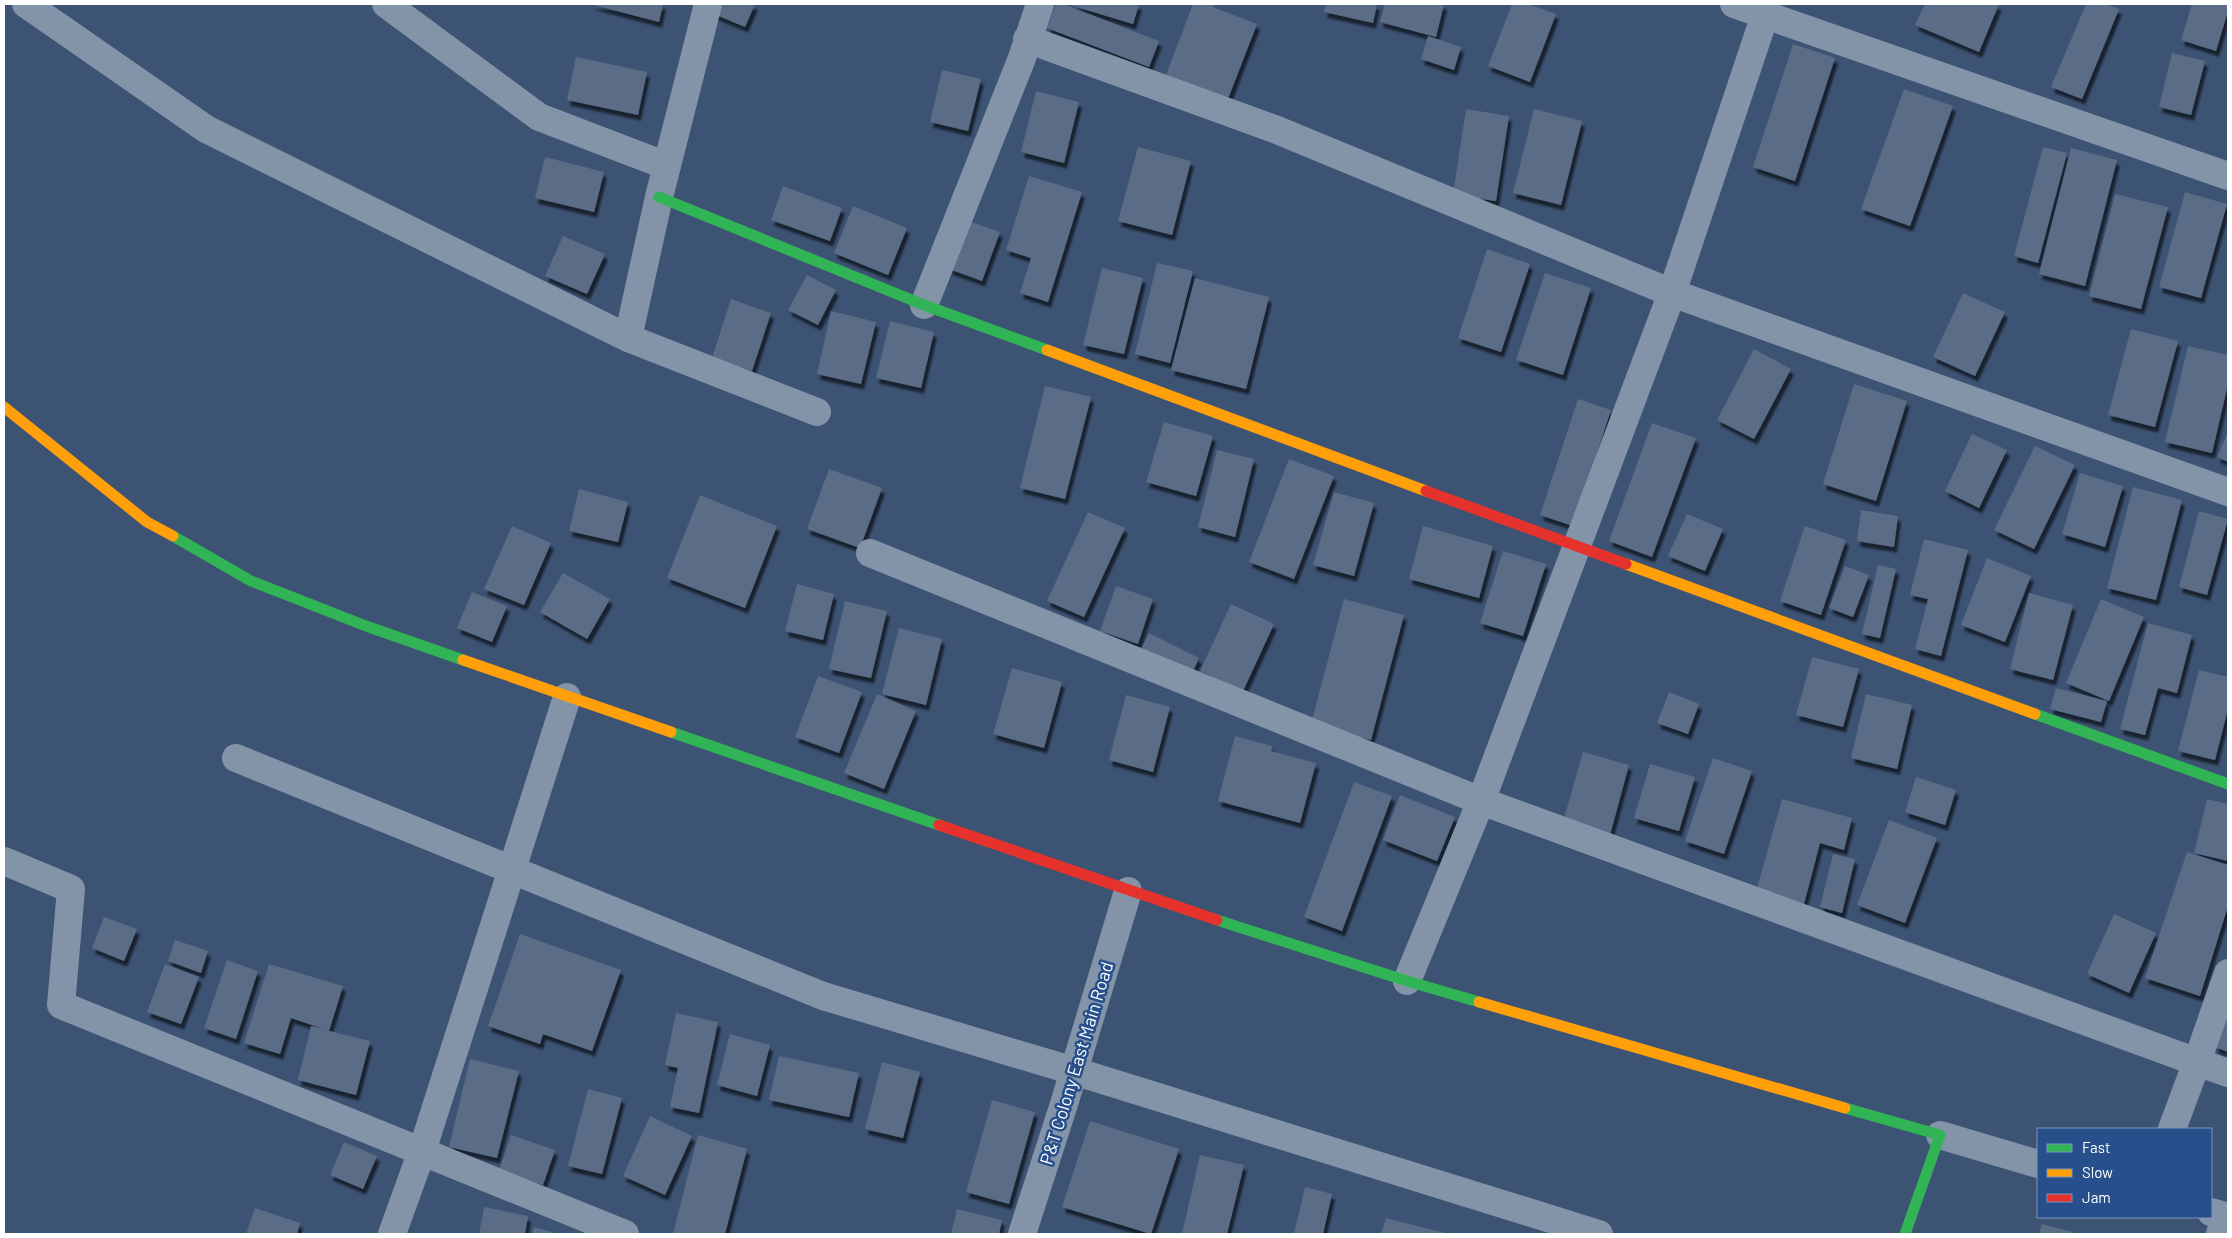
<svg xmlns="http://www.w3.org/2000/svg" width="2232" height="1238" viewBox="0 0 2232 1238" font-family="Barlow,sans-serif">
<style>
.building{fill:#5a6c86;filter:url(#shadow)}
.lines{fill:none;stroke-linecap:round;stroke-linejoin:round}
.street{stroke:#8494a8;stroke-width:28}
.fast{stroke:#30b455;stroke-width:11}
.slow{stroke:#ff9f0a;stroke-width:11}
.jam{stroke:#e5322d;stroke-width:11}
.labels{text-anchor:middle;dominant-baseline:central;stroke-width:5;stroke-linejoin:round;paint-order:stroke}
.street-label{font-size:18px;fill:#fff;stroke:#264f8b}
</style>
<defs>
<filter id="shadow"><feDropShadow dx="3" dy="5.5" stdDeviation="1" flood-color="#0009"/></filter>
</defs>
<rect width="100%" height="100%" fill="#3d5374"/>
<path class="building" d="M590 4H663L659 22Z
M718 4H755L745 27 714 14Z
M1056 4H1063L1159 41 1149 67 1047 28Z
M1067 4H1139L1133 24Z
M1193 4H1215L1213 7 1257 24 1226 104 1164 80Z
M1326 4H1377L1373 23 1324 12Z
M1385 4H1444L1436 37 1380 22Z
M1512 4H1528L1556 14 1530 82 1488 66Z
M1925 4H1999L1979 52 1915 25Z
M2086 4H2106L2119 9 2082 99 2051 87Z
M2192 4H2228V11L2216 51 2181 40Z
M1428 36 1461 47 1454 70 1421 59Z
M1793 44 1835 58 1795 181 1753 167Z
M2172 53 2205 61 2191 115 2159 107Z
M576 57 647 72 638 115 567 100Z
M942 70 981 79 968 131 930 122Z
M1904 89 1953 106 1910 226 1861 209Z
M1036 91 1079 102 1064 163 1021 152Z
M1466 109 1509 116 1496 201 1453 195Z
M1534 109 1582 121 1561 205 1513 193Z
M1138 147 1191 161 1172 235 1118 221Z
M2043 147 2067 153 2038 263 2014 256Z
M2071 148 2117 160 2085 286 2039 274Z
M545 157 604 172 594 212 535 198Z
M1029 176 1082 192 1048 302 1020 293 1031 258 1006 250Z
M783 186 842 208 830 241 771 220Z
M2185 192 2227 204 2201 298 2159 287Z
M2115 194 2168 207 2141 309 2089 296Z
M853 206 907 228 888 275 834 253Z
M966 220 1000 232 982 281 949 269Z
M563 236 605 254 587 294 545 276Z
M1487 249 1530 264 1501 352 1458 338Z
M1157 263 1193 271 1170 363 1135 354Z
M1102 268 1143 278 1124 354 1083 345Z
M1545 273 1591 288 1563 375 1516 360Z
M807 275 836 290 818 325 788 310Z
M1195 278 1269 297 1246 389 1171 370Z
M1963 293 2005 312 1975 376 1933 357Z
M731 299 771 313 752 371 712 358Z
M831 311 876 322 861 384 817 374Z
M890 321 934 332 921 388 876 378Z
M2131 329 2178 341 2155 427 2108 415Z
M2188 346 2228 355V384L2212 453 2165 442Z
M1754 349 1791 369 1754 439 1717 420Z
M1854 384 1907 401 1876 501 1823 484Z
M1045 386 1091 397 1065 499 1020 488Z
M1578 399 1611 410 1573 526 1540 515Z
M1164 422 1213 436 1196 496 1146 482Z
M1652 423 1696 438 1652 557 1609 541Z
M2228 432V462L2217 457Z
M1972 434 2007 450 1979 508 1945 491Z
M2035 446 2075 465 2034 549 1994 530Z
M1217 450 1254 459 1235 537 1198 527Z
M1289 459 1334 476 1294 579 1249 562Z
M829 469 882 488 860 548 807 529Z
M2080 473 2123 486 2105 547 2062 534Z
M2133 487 2182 500 2156 600 2107 588Z
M579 489 628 502 618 542 569 531Z
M1334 492 1374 503 1354 576 1313 565Z
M700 495 777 526 745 608 667 578Z
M1861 510 1898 516 1894 547 1857 541Z
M2199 511 2228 519 2207 595 2179 587Z
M1088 512 1125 528 1084 617 1047 601Z
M1687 514 1723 529 1705 571 1668 556Z
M512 526 551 543 524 605 484 589Z
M1423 526 1493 546 1479 598 1409 579Z
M1805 526 1846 540 1821 615 1780 601Z
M1924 539 1968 550 1941 656 1915 649 1928 599 1910 595Z
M1503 551 1546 564 1523 636 1480 623Z
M1987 558 2031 576 2005 642 1961 625Z
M1878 565 1896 569 1880 638 1862 634Z
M1845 566 1869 575 1853 617 1829 608Z
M563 573 610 599 587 639 540 612Z
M797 584 834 594 823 640 785 631Z
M1116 586 1153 599 1138 644 1100 631Z
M472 592 507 606 492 642 457 628Z
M2029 593 2073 605 2053 680 2010 669Z
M1344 599 1404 615 1371 740 1311 724Z
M2101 599 2144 617 2109 701 2066 683Z
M845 601 887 611 871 678 829 669Z
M1231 604 1274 624 1243 691 1200 671Z
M2148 623 2192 635 2177 693 2158 688 2145 735 2120 729Z
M899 628 942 639 926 705 882 694Z
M1149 633 1199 658 1188 682 1137 657Z
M1812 657 1859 669 1843 727 1796 715Z
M1012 668 1062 682 1044 748 993 734Z
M2199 670 2228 677V709L2215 760 2178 751Z
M818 676 862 692 839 753 795 737Z
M2056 688 2107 701 2101 722 2050 709Z
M1669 692 1699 704 1688 734 1657 723Z
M877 694 916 711 884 789 844 773Z
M1866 694 1912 705 1897 769 1851 758Z
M1126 695 1170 707 1153 772 1109 760Z
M1235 736 1272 746 1271 751 1316 763 1300 823 1218 801Z
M1583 752 1629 765 1610 835 1563 822Z
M1713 758 1752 771 1724 854 1685 841Z
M1650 764 1695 777 1679 831 1634 818Z
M1916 777 1956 790 1945 825 1905 812Z
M1354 782 1392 796 1342 931 1304 917Z
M1400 795 1455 817 1437 861 1383 840Z
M1782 799 1852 818 1844 850 1820 843 1804 904 1756 892Z
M2207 799 2228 804V861L2194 853Z
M1889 820 1937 838 1905 923 1857 905Z
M2187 852 2228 865V906L2200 996 2145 978Z
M1833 854 1855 859 1842 913 1820 907Z
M2114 914 2156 933 2129 993 2087 974Z
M104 917 137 929 124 961 92 948Z
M520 934 621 970 592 1051 543 1034 540 1044 488 1026Z
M175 940 208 951 201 973 168 961Z
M227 960 258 971 236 1039 204 1028Z
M165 964 199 977 181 1024 147 1012Z
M269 964 343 986 329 1031 370 1041 356 1095 298 1080 311 1026 324 1029 291 1018 280 1054 244 1043Z
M676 1013 718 1022 699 1113 670 1107 678 1068 665 1065Z
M2228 1014V1052L2215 1047Z
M730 1034 770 1045 757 1096 717 1085Z
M779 1056 859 1073 849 1117 769 1100Z
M470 1059 519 1071 497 1158 449 1147Z
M882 1062 920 1072 903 1138 865 1129Z
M588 1089 622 1098 602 1174 568 1166Z
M992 1100 1035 1112 1009 1204 966 1192Z
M650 1116 692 1136 665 1195 623 1176Z
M1090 1121 1179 1149 1151 1234 1062 1207Z
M511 1135 555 1150 543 1185 499 1170Z
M698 1135 747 1149 725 1234H673Z
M344 1142 377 1156 363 1189 330 1175Z
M1200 1155 1244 1165 1227 1234H1182Z
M1305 1187 1332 1194 1323 1234H1294Z
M484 1207 528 1216 525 1234H479Z
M255 1208 300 1223 297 1234H246Z
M957 1209 1002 1220 999 1234H951Z
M1386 1218 1449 1234H1381Z
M2042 1224 2072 1232 2071 1234H2039Z
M534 1227 558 1234H532Z"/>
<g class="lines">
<path class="street" d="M26 4 206 129 628 338 817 412
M386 4 539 117 667 166
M1734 4 2228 176
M1027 39 1277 130 1672 293 2228 492
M924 305 1022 58 1040 4
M628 338 659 197 708 4
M870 553 1481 801 2197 1062 2228 973
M236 758 823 996 1074 1071 1599 1234
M4 861 71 889 61 1005 625 1234
M1407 981 1481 801 1672 293 1765 15
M2172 1129 2197 1062 2228 1073
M1940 1135 2038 1164
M2211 1212 2225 1216 2220 1234
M392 1234 422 1151 567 697
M1022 1234 1064 1104 1128 891"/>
<path class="fast" d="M659 197 924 305 1047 350
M173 536 251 581 366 626 463 660
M2035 714 2228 784
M671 732 939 825
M1217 920 1407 981 1479 1002
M1845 1108 1940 1135 1905 1234"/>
<path class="slow" d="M1047 350 1426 491
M4 407 147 522 173 536
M1626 564 2035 714
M463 660 671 732
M1479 1002 1845 1108"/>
<path class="jam" d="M1426 491 1626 564
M939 825 1217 920"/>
</g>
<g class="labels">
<g class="street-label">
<text transform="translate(1076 1063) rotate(-73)">P&amp;T Colony East Main Road</text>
</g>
</g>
<rect width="2232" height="1238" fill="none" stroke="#ffffff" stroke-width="10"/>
<rect x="2037" y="1128" width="175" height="90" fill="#264f8b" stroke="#7d95b9"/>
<rect x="2047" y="1144" width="25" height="8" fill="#30b455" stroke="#7d95b9"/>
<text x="2082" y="1153" font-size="15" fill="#ffffff">Fast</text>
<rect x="2047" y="1169" width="25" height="8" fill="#ff9f0a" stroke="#7d95b9"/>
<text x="2082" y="1178" font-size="15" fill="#ffffff">Slow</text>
<rect x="2047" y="1194" width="25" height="8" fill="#e5322d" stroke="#7d95b9"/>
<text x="2082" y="1203" font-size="15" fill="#ffffff">Jam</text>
</svg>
